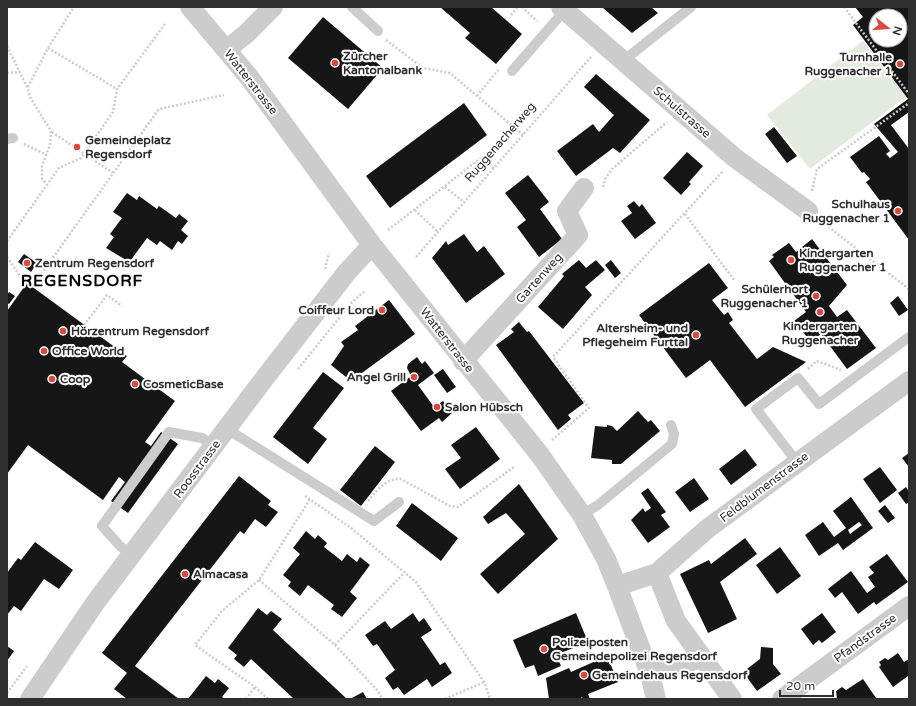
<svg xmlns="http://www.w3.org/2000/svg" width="916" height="706" viewBox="0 0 916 706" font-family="'Varela Round',sans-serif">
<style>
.green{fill:#e3ebde}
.building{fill:#161616;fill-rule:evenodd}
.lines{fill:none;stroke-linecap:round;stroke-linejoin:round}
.path{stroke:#ccc;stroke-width:2.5;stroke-dasharray:2 2;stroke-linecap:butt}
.lane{stroke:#ccc;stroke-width:10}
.street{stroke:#ccc;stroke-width:20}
.poi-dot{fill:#db483d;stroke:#fff;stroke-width:1.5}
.labels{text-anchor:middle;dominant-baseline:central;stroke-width:4;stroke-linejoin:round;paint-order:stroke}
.poi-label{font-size:12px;font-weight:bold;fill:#2f2f2f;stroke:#fff;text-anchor:start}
.street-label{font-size:12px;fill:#2f2f2f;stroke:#fff}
.district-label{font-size:16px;font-weight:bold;letter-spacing:1px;fill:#000;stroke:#fff}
</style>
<rect width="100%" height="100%" fill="#fff"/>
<path class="green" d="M863 41 906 97 810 169 767 115Z"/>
<path class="building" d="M440 7H491L522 34 496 64 465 38 470 33Z
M604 7H651L658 13 632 33 603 8Z
M855 7H907L909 9V112L891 125 909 149V240L866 182 870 179 864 172 862 173 850 157 879 136 890 151 886 154 890 158 898 152 874 124 908 99 853 25 863 17ZM876 16H900V40H876Z
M323 17 383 68 348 109 288 58Z
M596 74 650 120 620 153 613 148 576 176 557 151 593 124 599 132 614 115 584 87Z
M464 103 487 135 390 208 366 176Z
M774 127 797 156 787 163 765 134Z
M687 152 703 166 689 182 691 184 681 195 663 178Z
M528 175 549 202 540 209 562 239 539 257 517 227 526 220 505 193Z
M127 193 137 200 139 196 157 209 159 206 176 218 179 214 188 221 181 230 188 236 182 244 178 241 172 250 160 241 157 245 147 238 128 264 125 261 126 260 106 248 114 237 110 234 122 218 113 212Z
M634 201 639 207 642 204 656 223 635 239 621 221 632 213 627 206Z
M464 234 477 252 484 246 505 274 466 303 432 258 446 241 448 245Z
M812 239 847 285 829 306 837 317 847 310 876 348 847 369 821 334 811 342 794 321 806 312 769 261 774 257 772 255 789 243 796 252Z
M24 254 37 263 31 272 18 262Z
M579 260 586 268 596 260 605 270 585 287 592 295 563 329 538 307 564 276 562 274Z
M611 260 621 273 615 278 605 265Z
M709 263 728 288 712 300 724 315 728 312 733 320 729 323 757 359 773 347 806 362 745 407 710 360 686 378 639 315Z
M27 283 127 356 122 362 175 401 145 442 151 446 161 432 178 444 128 513 111 501 125 482 119 477 103 500 28 445 7 474V311Z
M9 292 15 296 9 304 7 303V295Z
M898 296 908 310 899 316 890 303Z
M389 300 415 334 351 381 331 365 344 346 341 342 358 330 355 326Z
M519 322 527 332 529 331 584 403 568 415 571 419 558 430 496 345 514 332 511 329Z
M417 357 422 364 425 361 434 373 418 385 434 407 443 401 452 413 442 422 439 418 421 431 391 391 411 376 407 368 408 364Z
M443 369 456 387 447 393 434 375Z
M323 372 344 388 313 428 327 439 308 464 273 437Z
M638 411 648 422 651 420 660 431 621 464H612V460L591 458 595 426 607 427V425L612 426 617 431Z
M476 427 500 459 460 489 445 469 461 458 451 445Z
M375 446 395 462 361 506 340 490Z
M745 449 757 465 731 485 719 469Z
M909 453V467L902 458Z
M880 467 897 490 880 503 863 479Z
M239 476 271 501 268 505 278 512 266 527 255 519 244 534 240 531 135 666 179 699H127L114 689 127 673 102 653Z
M694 478 709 499 690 512 675 492Z
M519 484 558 539 498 594 480 574 525 534 506 513 488 524 483 517Z
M906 487 909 492V502L906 504 898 493Z
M648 488 666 512 661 515 670 527 648 543 631 520 643 508 645 512 651 508 641 493Z
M851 497 873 528 843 550 838 543 819 556 805 535 823 522 834 537 846 528 833 511ZM859 522 862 525 850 534 848 530Z
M412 503 458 538 441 561 396 526Z
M885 505 895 518 888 523 878 511Z
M306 531 315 539 318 535 327 543 324 547 342 561 347 554 357 562 360 557 370 565 350 592 357 598 342 617 331 609 334 605 308 585 300 596 288 586 291 582 283 575 300 554 293 548Z
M745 538 757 554 720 582 737 619 708 633 680 574 709 560 711 564Z
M35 542 73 570 59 589 44 579 21 611 14 606 7 615V573L18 558 21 560Z
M780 547 801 576 777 594 756 565Z
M887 554 908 582 876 605 874 602 858 614 842 592 835 598 828 589 851 571 867 593 875 587 868 577 874 573 869 567Z
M258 608 267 615 271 611 282 619 273 630 347 699H294L251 659 244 667 234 659 237 655 228 648Z
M413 613 419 622 424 618 432 630 421 637 440 665 445 662 452 673 432 687 427 679 404 695 398 687 393 690 385 678 395 670 377 644 373 646 365 635 385 621 391 629Z
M576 613 588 642 556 655 561 666 538 676 534 665 525 668 513 640Z
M822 613 836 632 822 643 819 640 813 645 801 629Z
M7 646 14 651 7 661Z
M761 647 773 648V664L781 674 757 691 743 672 760 659Z
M898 653 904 662 909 659V678L908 676 893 687 879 667 881 665 879 662 885 658 888 660Z
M607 656 618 682 588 694 590 699H583L582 697 580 699H549L546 678 569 668 571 672Z
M206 676 215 683 218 679 229 688 222 697 225 699H188Z
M863 679 876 698 837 699 836 691 842 687 846 690Z
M363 692 367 699H350Z"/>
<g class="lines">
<path class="path" d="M522 7 537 21
M844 7 909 94
M511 15 518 7
M386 40 423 68 450 73 523 135
M7 46 27 87 30 97 51 131 50 145 42 166V178L47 185
M48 48 117 89
M7 73 20 72
M28 87 48 48 74 7
M477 96 498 70
M52 132 113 173
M24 144 47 155
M445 187 464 202
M603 187 605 179 612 169 667 122
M812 191 817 169 909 103
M415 210 438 232
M685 214 734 280
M822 222 909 289
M388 230 481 158 494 169
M7 241 59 168 81 158 113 112 117 89 165 24
M7 257 26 285
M416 257 591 57
M325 269 329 253
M32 287 159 109 224 95
M84 325 107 295 122 306
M298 369 352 302 365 291
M808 369 817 361 841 370
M552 440 589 408 553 357 723 171
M305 496 351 528 416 582 484 682 490 699
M368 501C377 490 386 478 401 479L450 506 458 507 514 467
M259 580 335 645 378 691 382 699
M335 645 405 572
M7 693 27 666
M246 699 255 687
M268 699 255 687 195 645 222 611 259 580 310 499
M445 699 484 682"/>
<path class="lane" d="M352 7 378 31
M623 61 691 7
M512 71 565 10
M7 139 13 138
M227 429 374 521 399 502
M797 462 756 409 798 378 819 404 909 337
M582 515 598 505 672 444 674 434 671 425
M132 555 120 546 102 526 169 432 202 438 214 446"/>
<path class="street" d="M190 7 249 77 372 245 540 455 582 515 606 559 617 586 650 674 656 699
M561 7 735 158 808 211
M226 50 246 34 273 7
M463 361 578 235 567 211 584 188
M657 573 676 621 732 699
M617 586 657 573 707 529 909 381
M650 674 702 658
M30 699 95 603 264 379 347 272 372 245
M782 699 909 606"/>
</g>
<g class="poi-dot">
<circle cx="335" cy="63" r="4"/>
<circle cx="900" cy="64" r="4"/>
<circle cx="77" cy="147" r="4"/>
<circle cx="898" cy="211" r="4"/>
<circle cx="791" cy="260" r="4"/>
<circle cx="27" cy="263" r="4"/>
<circle cx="816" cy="296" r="4"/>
<circle cx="382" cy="310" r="4"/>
<circle cx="820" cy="312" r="4"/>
<circle cx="63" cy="331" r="4"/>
<circle cx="696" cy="335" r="4"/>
<circle cx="44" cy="351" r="4"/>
<circle cx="414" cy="377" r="4"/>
<circle cx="52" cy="379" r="4"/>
<circle cx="135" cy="384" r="4"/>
<circle cx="437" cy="407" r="4"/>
<circle cx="185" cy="574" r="4"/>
<circle cx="544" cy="649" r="4"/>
<circle cx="584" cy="675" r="4"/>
</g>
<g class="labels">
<g class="poi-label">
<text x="343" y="56">Zürcher<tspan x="343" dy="14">Kantonalbank</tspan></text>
<text x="892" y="57" text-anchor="end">Turnhalle<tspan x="892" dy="14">Ruggenacher 1</tspan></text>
<text x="85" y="140">Gemeindeplatz<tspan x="85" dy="14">Regensdorf</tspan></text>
<text x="890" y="204" text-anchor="end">Schulhaus<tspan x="890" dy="14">Ruggenacher 1</tspan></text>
<text x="799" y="253">Kindergarten<tspan x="799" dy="14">Ruggenacher 1</tspan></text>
<text x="35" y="263">Zentrum Regensdorf</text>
<text x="808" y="289" text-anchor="end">Schülerhort<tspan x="808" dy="14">Ruggenacher 1</tspan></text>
<text x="374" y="310" text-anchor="end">Coiffeur Lord</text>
<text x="820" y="326" text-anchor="middle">Kindergarten<tspan x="820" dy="14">Ruggenacher</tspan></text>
<text x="688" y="328" text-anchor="end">Altersheim- und<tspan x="688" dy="14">Pflegeheim Furttal</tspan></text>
<text x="71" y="331">Hörzentrum Regensdorf</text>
<text x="52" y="351">Office World</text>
<text x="406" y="377" text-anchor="end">Angel Grill</text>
<text x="60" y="379">Coop</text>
<text x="143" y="384">CosmeticBase</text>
<text x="445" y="407">Salon Hübsch</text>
<text x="193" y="574">Almacasa</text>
<text x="552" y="642">Polizeiposten<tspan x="552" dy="14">Gemeindepolizei Regensdorf</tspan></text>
<text x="592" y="675">Gemeindehaus Regensdorf</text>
</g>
<g class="street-label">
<text transform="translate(251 82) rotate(52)">Watterstrasse</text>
<text transform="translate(682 112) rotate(41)">Schulstrasse</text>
<text transform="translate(500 142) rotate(-49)">Ruggenacherweg</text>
<text transform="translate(539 278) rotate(-48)">Gartenweg</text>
<text transform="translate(447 340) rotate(52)">Watterstrasse</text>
<text transform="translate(197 469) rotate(-53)">Roosstrasse</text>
<text transform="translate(764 487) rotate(-37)">Feldblumenstrasse</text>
<text transform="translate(865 638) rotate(-36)">Pfandstrasse</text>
</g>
<g class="district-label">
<text x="82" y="281">REGENSDORF</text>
</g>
</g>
<rect width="916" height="706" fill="none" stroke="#2f2f2f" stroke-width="16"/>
<g transform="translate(888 28) rotate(107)"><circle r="19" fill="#ffffff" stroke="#acacac"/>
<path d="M0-3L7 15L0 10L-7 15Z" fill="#db483d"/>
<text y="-6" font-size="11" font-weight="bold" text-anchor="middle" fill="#2f2f2f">N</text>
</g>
<path d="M780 690v6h53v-6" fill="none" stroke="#2f2f2f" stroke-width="2"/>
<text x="786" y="690" font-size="12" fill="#2f2f2f" stroke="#ffffff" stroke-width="3" paint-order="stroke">20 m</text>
</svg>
